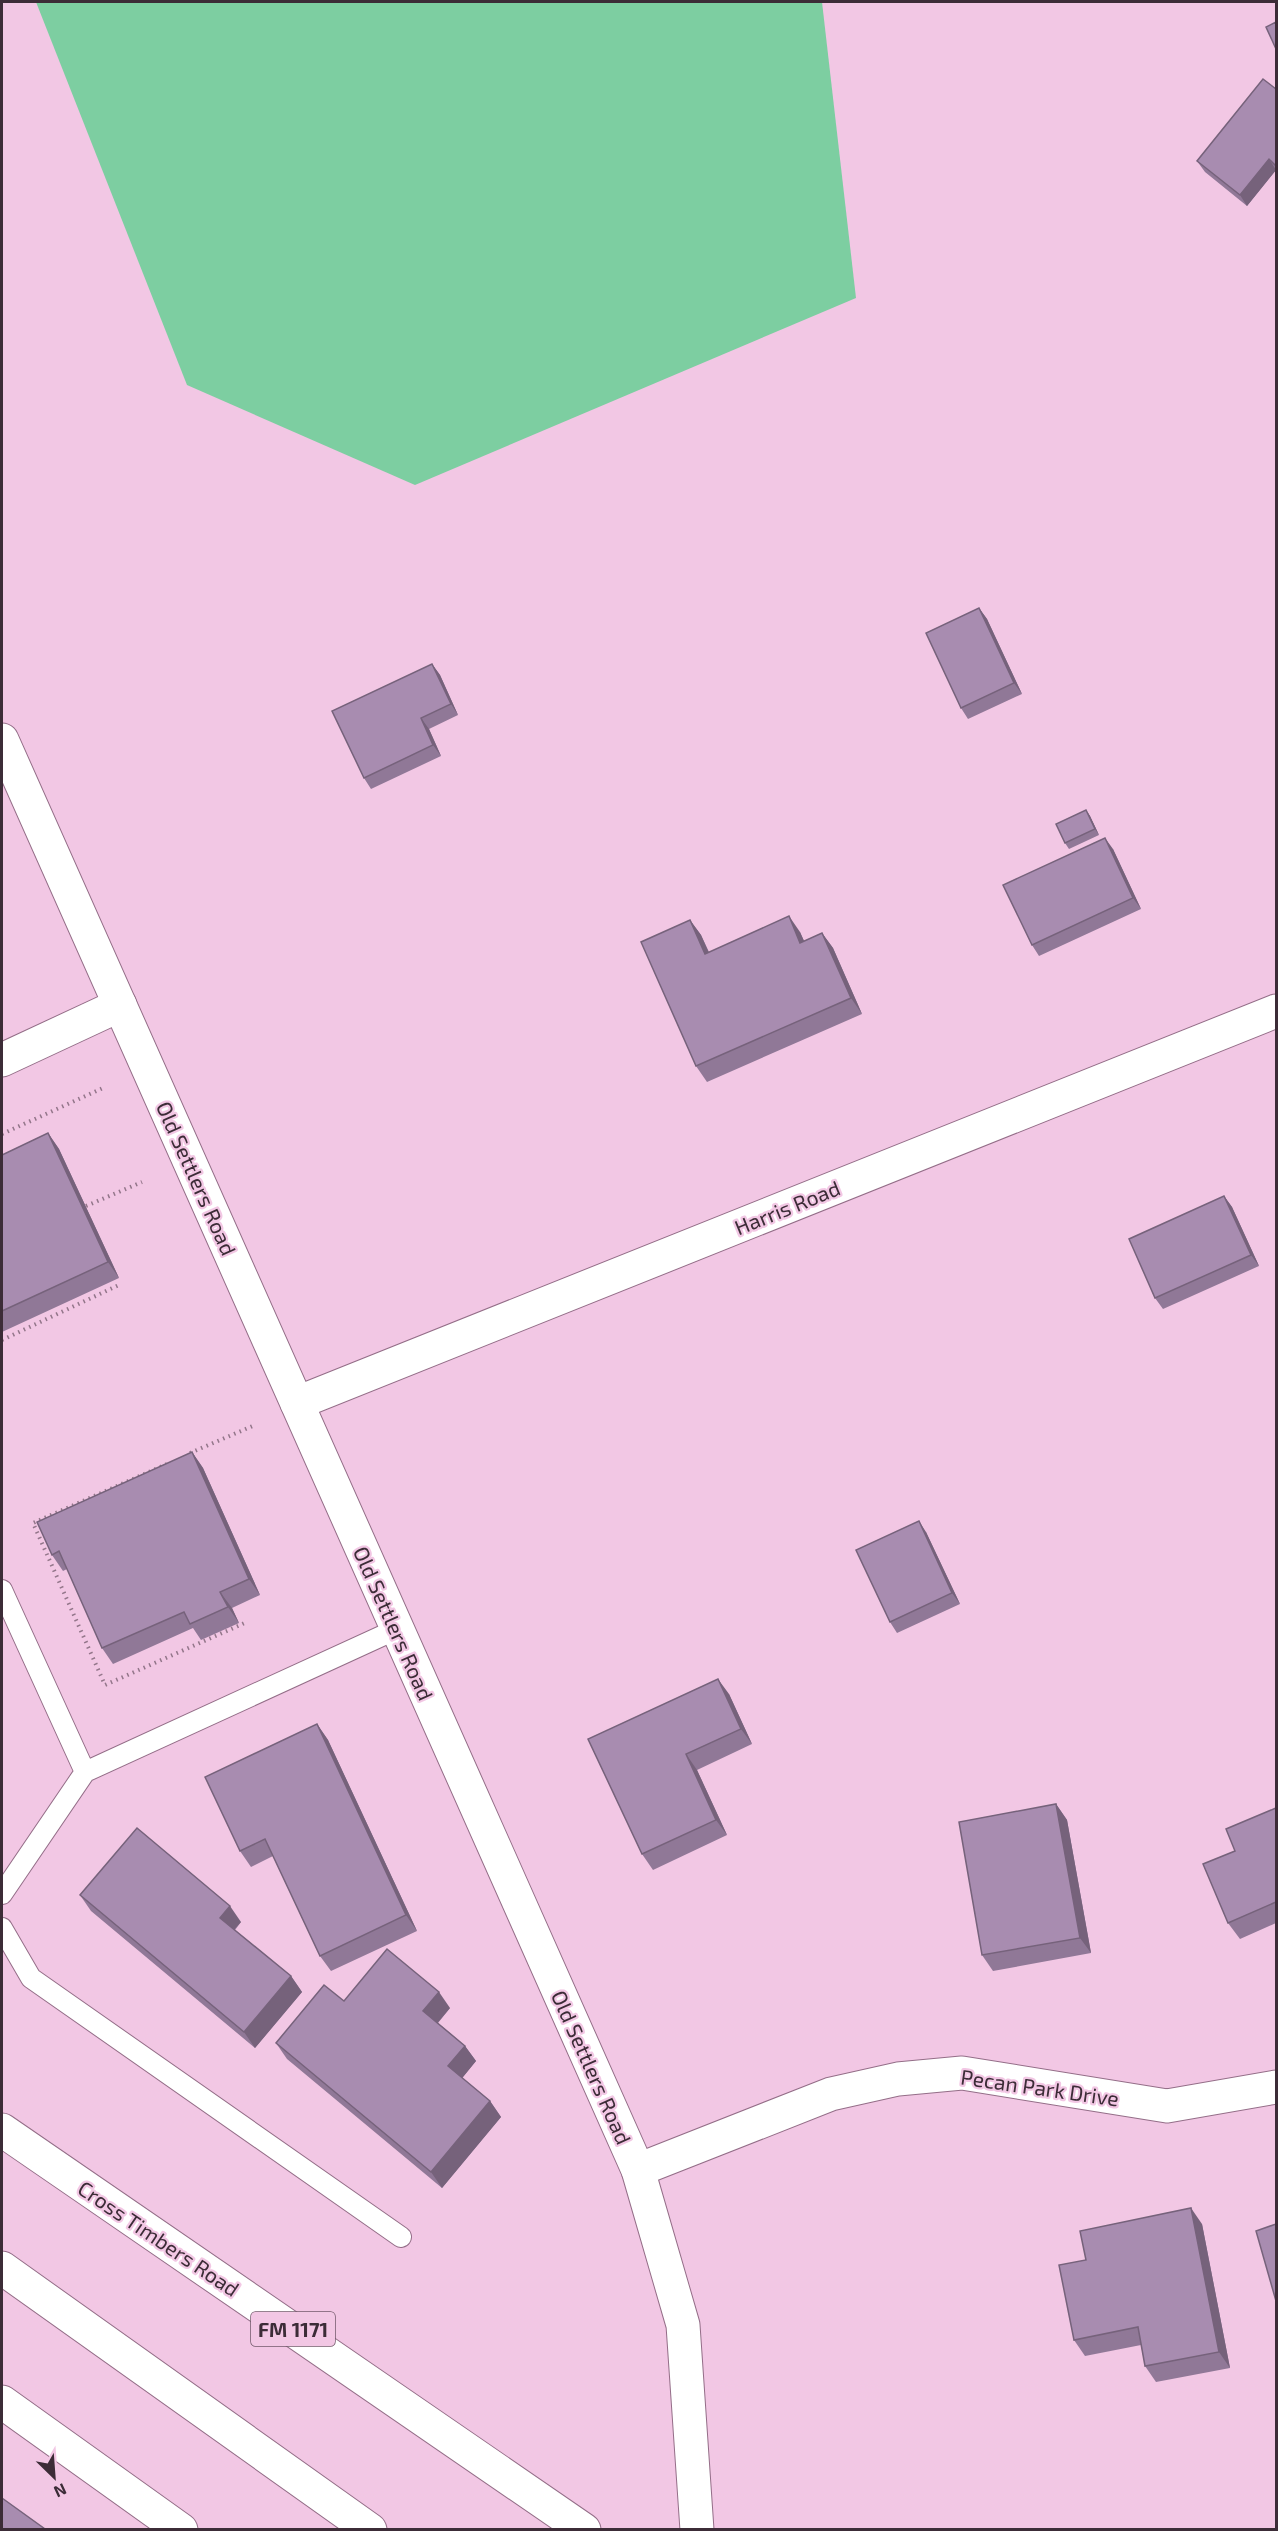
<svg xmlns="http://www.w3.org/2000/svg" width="1278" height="2531" viewBox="0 0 1278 2531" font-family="'Exo 2',sans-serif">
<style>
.green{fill:#7dcea1}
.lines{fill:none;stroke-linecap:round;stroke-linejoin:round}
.lane-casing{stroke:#946e88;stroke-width:22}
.street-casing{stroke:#946e88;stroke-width:35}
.secondary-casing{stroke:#946e88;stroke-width:35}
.primary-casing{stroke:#946e88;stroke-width:35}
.path{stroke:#93768a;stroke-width:4;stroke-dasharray:1.5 4.5;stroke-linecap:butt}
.lane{stroke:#fff;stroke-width:20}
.street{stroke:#fff;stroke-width:33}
.secondary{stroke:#fff;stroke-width:33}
.primary{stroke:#fff;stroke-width:33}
.wall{fill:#907897}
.shaded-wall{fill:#76627b}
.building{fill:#a88cb0;stroke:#76627b;stroke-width:1.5}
.labels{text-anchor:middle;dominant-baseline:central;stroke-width:4.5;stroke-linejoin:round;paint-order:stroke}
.shield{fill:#f2c7e4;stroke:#735a6b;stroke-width:1.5}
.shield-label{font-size:20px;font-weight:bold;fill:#3c2c37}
.street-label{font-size:21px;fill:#3c2c37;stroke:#f2c7e4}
</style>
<rect width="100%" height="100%" fill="#f2c7e4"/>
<path class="green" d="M36 2H822L856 298 415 485 187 385Z"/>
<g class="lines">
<defs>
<path id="lane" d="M2 1590 85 1772
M2 1894 85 1772 397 1629
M2 1928 31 1978 401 2237"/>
<path id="street" d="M2 1060 120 1005
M297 1403 1276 1011
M638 2170 831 2094 898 2079 962 2073 1167 2106 1276 2087
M2 2402 181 2530"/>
<path id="secondary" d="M2 740 638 2170 683 2325 697 2530"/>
<path id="primary" d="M2 2130 584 2530
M2 2268 370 2530"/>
</defs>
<use href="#lane" class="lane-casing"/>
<use href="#street" class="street-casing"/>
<use href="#secondary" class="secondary-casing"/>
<use href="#primary" class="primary-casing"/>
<path class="path" d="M2 1134 103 1088
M86 1206 142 1182
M2 1340 121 1284
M190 1453 255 1425
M167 1464 33 1523 105 1685 247 1622"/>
<use href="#lane" class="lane"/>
<use href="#street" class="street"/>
<use href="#secondary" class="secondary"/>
<use href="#primary" class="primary"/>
</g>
<path class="wall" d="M1276 89V170L1247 206 1205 172 1197 161Z
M979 608 987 619 1022 694 968 719 961 708Z
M432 664 440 675 458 715 429 729 441 756 371 789 364 778Z
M1086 810 1090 816 1099 835 1069 849 1065 843Z
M1113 849 1141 909 1039 956 1032 945Z
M690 920 701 935 709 952 800 932 804 941 822 933 833 948 862 1014 707 1082 696 1066Z
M48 1133 59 1149 119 1278 2 1332V1155Z
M1224 1196 1232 1207 1259 1266 1163 1309 1155 1298Z
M192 1452 203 1468 260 1595 232 1608 239 1623 201 1640 193 1628 113 1664 102 1648 67 1569 63 1571 52 1555Z
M926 1532 960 1604 897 1633 890 1622Z
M729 1694 752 1744 697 1770 727 1835 653 1870 642 1854 588 1739Z
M317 1724 328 1740 417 1931 331 1971 320 1956 273 1856 251 1867 240 1851Z
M1056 1804 1067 1820 1091 1953 993 1971 982 1955Z
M1276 1808V1923L1240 1939 1228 1923 1235 1851Z
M80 1895 241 1922 235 1930 291 1976 302 1992 255 2048 91 1911Z
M344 2001 450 2008 438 2023 465 2046 476 2061 462 2078 490 2101 501 2117 442 2188 287 2059 276 2043Z
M1202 2224 1230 2368 1156 2382 1145 2366 1141 2345 1085 2356 1074 2340 1086 2260Z"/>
<path class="shaded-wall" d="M1269 159 1276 170 1247 206 1240 195Z
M979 608 987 619 1022 694 1014 683Z
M432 664 440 675 458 715 451 704Z
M421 718 429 729 441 756 433 745Z
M1086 810 1090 816 1099 835 1095 829Z
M1105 838 1113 849 1141 909 1133 898Z
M789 916 800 932 812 959 800 943Z
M690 920 701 935 716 969 705 954Z
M822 933 833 948 862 1014 851 998Z
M48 1133 59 1149 119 1278 108 1262Z
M1224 1196 1232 1207 1259 1266 1251 1255Z
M192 1452 203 1468 260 1595 249 1579Z
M919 1521 926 1532 960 1604 952 1593Z
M220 1592 232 1608 239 1623 228 1607Z
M718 1679 729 1694 752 1744 741 1729Z
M317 1724 328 1740 417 1931 406 1915Z
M686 1754 697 1770 727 1835 716 1820Z
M1056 1804 1067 1820 1091 1953 1080 1938Z
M230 1906 241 1922 231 1933 220 1918Z
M291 1976 302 1992 255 2048 244 2032Z
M439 1992 450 2008 434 2027 423 2011Z
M465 2046 476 2061 459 2082 448 2066Z
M490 2101 501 2117 442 2188 431 2172Z
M1191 2208 1202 2224 1230 2368 1219 2352Z"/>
<path class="building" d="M1276 22V49L1266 27Z
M1263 79 1276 89V166L1269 159 1240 195 1197 161Z
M979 608 1014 683 961 708 926 633Z
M432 664 451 704 421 718 433 745 364 778 332 711Z
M1086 810 1095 829 1065 843 1056 824Z
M1105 838 1133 898 1032 945 1003 885Z
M789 916 800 943 822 933 851 998 696 1066 641 942 690 920 705 954Z
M48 1133 108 1262 2 1311V1155Z
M1224 1196 1251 1255 1155 1298 1129 1239Z
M192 1452 249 1579 220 1592 228 1607 190 1624 184 1612 102 1648 59 1551 52 1555 37 1522Z
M919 1521 952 1593 890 1622 856 1550Z
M718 1679 741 1729 686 1754 716 1820 642 1854 588 1739Z
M317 1724 406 1915 320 1956 265 1839 240 1851 205 1777Z
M1056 1804 1080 1938 982 1955 959 1822Z
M1276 1808V1902L1228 1923 1203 1864 1235 1851 1226 1829Z
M137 1828 230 1906 220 1918 291 1976 244 2032 80 1895Z
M387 1949 439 1992 423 2011 465 2046 448 2066 490 2101 431 2172 276 2043 324 1985 344 2001Z
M1191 2208 1219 2352 1145 2366 1138 2327 1074 2340 1059 2265 1086 2260 1080 2231Z
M1276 2224V2301L1256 2231Z
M2 2498 45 2529H2Z"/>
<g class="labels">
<rect class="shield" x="251" y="2312" width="84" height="34" rx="4.5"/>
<g class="shield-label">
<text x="293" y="2329">FM 1171</text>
</g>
<g class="street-label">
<text transform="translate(197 1178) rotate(66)">Old Settlers Road</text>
<text transform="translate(787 1207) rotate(-22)">Harris Road</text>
<text transform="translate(394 1623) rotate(66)">Old Settlers Road</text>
<text transform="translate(592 2067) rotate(66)">Old Settlers Road</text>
<text transform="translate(1040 2087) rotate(8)">Pecan Park Drive</text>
<text transform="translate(159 2238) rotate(34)">Cross Timbers Road</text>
</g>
</g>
<rect width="1278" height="2531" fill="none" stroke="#3c2c37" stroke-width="6"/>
<g transform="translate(54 2477) rotate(155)" stroke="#f2c7e4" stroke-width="4.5" paint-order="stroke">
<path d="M0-4.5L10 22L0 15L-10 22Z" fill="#3c2c37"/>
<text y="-9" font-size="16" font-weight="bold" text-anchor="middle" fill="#3c2c37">N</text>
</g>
</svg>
